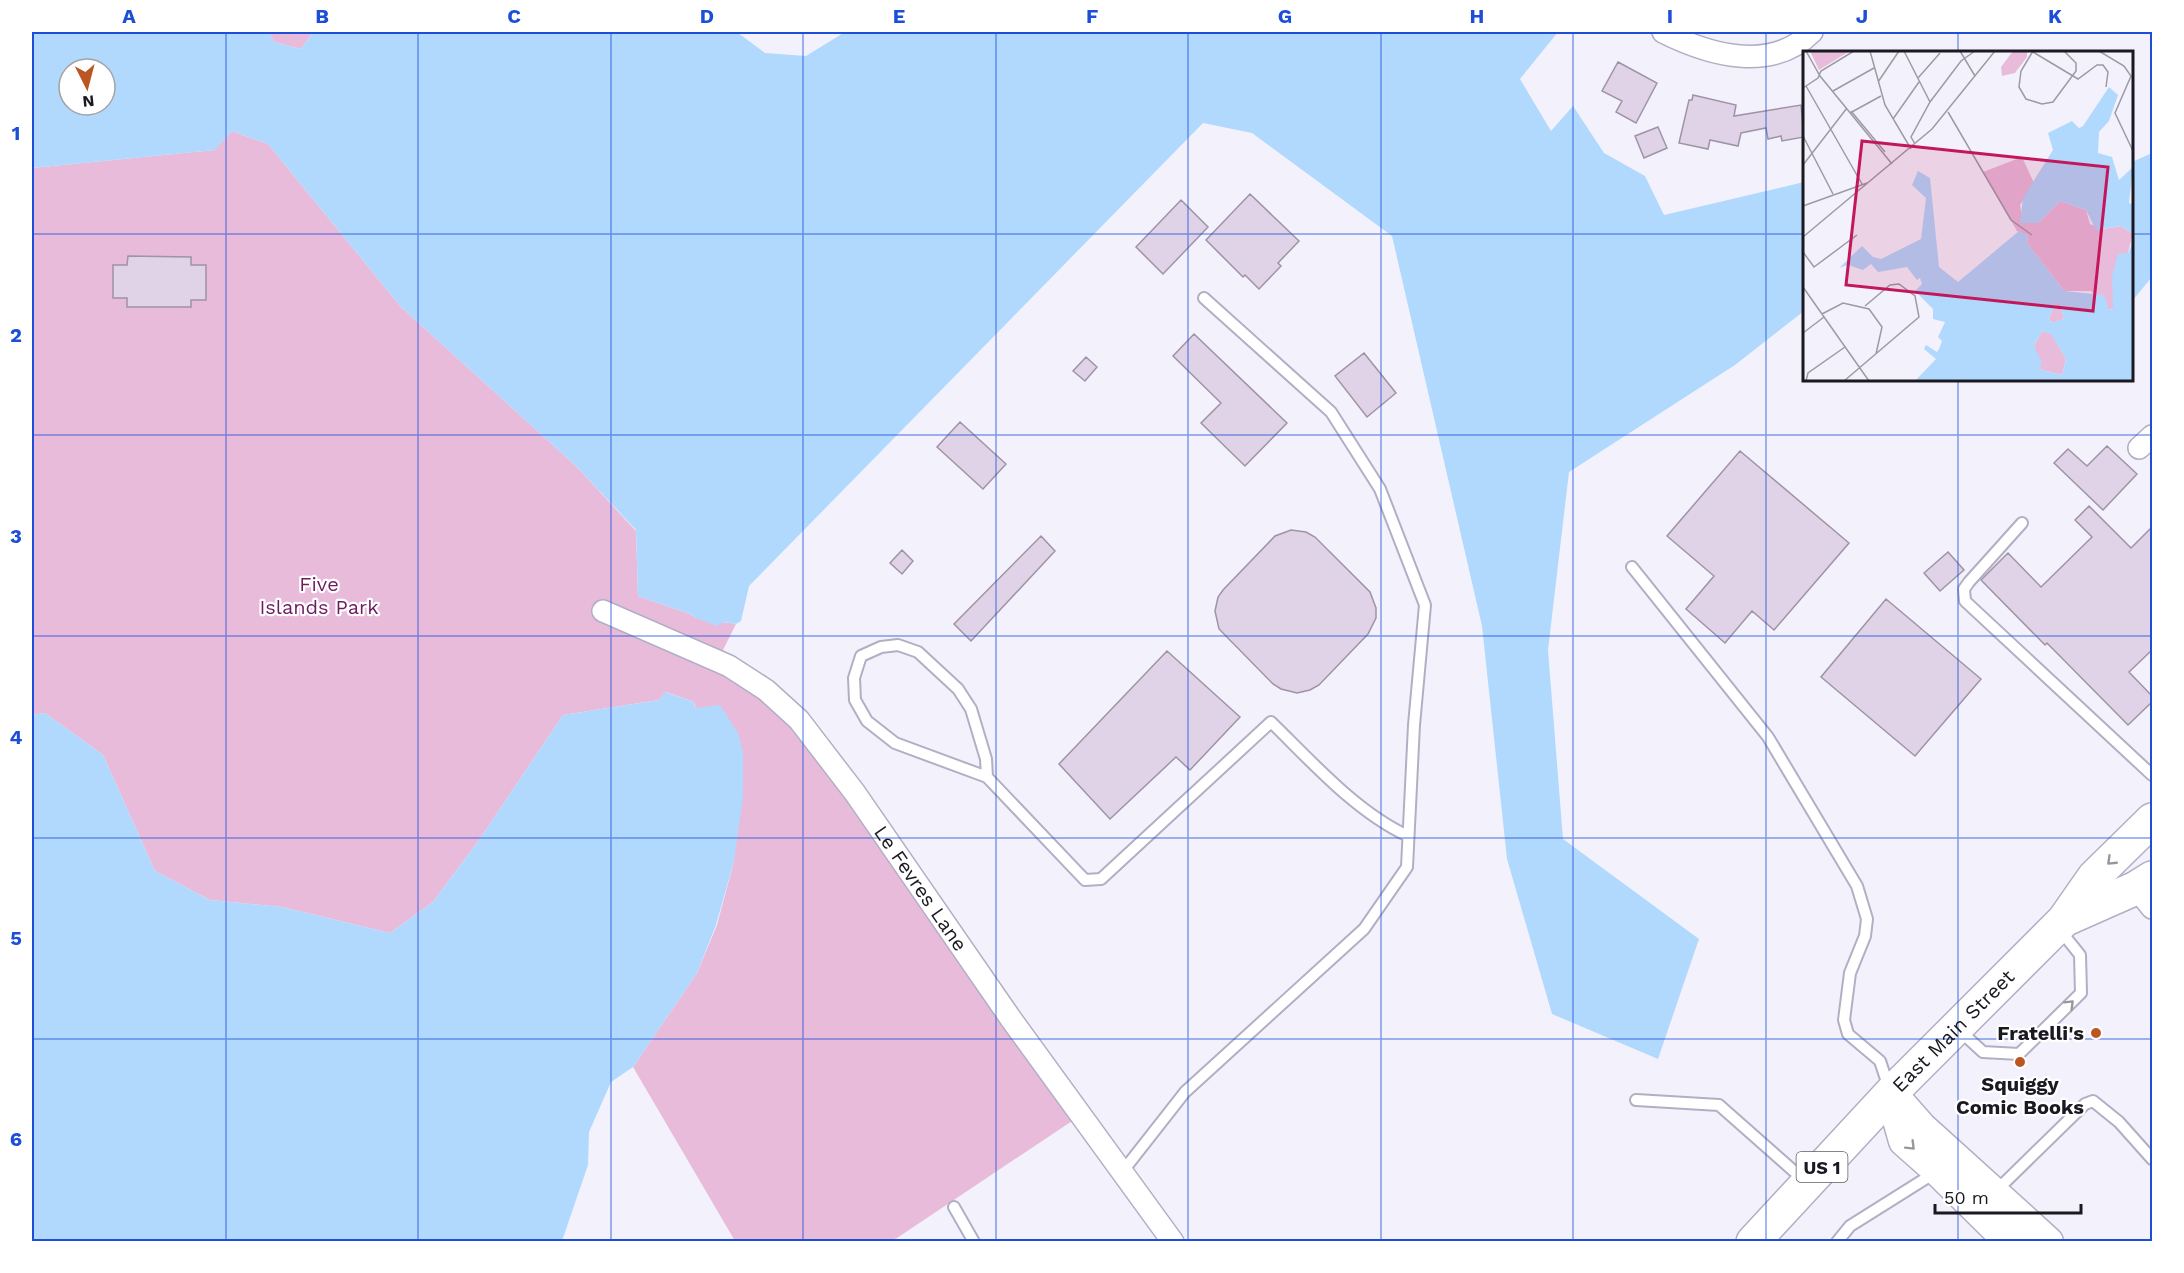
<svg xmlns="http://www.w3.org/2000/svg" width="2184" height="1273" viewBox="0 0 2184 1273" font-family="'Work Sans',sans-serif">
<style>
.green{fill:#e8bbdb}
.water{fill:#b1d9fd;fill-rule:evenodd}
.building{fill:#e0d2e7;stroke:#9f93a6;stroke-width:1.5}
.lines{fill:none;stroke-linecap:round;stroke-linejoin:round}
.lane-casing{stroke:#b2afc5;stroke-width:14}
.street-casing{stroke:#b2afc5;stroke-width:24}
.secondary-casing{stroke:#b2afc5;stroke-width:33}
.primary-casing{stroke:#b2afc5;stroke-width:36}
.lane{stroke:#fff;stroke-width:10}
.street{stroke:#fff;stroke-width:21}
.secondary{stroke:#fff;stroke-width:30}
.primary{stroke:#fff;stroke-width:33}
.oneway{stroke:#98989b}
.grid{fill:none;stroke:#1d4ed8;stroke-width:1.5;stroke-opacity:0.55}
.poi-dot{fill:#bb5623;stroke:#fff;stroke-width:2}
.labels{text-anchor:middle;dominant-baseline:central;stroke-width:4.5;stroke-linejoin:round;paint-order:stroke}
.shield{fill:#fff;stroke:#5f5e64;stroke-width:1.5}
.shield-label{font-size:18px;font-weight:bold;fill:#1a1921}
.park-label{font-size:20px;fill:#6e1a5e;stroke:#fff}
.street-label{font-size:20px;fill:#1a1921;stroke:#fff}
.poi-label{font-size:20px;font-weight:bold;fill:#1a1921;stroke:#fff;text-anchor:end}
.inset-road{fill:none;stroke:#9c9ba4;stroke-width:1.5}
.view{fill:#c2185b;fill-opacity:0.15;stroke:#c2185b;stroke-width:3}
.inset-edge{fill:none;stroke:#1a1921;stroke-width:3}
.neatline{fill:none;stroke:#1d4ed8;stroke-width:2}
.grid-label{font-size:20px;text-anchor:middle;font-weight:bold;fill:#1d4ed8}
</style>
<rect width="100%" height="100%" fill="#f3f2fc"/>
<path class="green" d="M269 32H313L301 49 274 42Z
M232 131 268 144 401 307 577 467 636 531 638 596 690 614 696 618 736 624 723 650 788 696 1087 1111 897 1238 886 1242 735 1241 633 1067 697 973 717 925 734 861 694 702 666 692 659 700 563 715 479 840 433 902 390 933 282 907 210 900 155 871 103 755 45 713 32 715V168L214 150Z"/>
<path class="water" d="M32 32H269L274 42 301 49 313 32H737L765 53 806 56 845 32H1558L1520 79 1551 131 1573 106 1604 153 1645 176 1664 215 1804 182V311L1735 365 1569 472 1548 650 1563 839 1699 939 1658 1059 1552 1014 1507 859 1482 626 1392 236 1252 133 1203 123 749 586 741 621 736 624 724 622 717 626 696 618 690 614 638 596 636 530 577 467 401 307 268 144 232 131 215 150 32 168ZM69 69H105V105H69Z
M2152 153V277L2132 301V162Z
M665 692 694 702 695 708 720 705 738 733 743 752V796L734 861 716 925 697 973 633 1067 611 1082 589 1132 588 1165 562 1241H32V715L45 713 103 755 155 871 210 900 282 907 390 933 433 902 479 840 563 715 659 700Z"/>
<path class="building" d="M1618 62 1657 83 1636 123 1616 112 1622 101 1602 91Z
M1693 95 1736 105 1734 116 1801 105 1804 137 1782 141 1781 136 1768 139 1766 128 1741 133 1738 146 1710 140 1708 149 1679 143 1689 100H1692Z
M1658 127 1667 148 1644 158 1635 136Z
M1250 194 1299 241 1278 263 1281 266 1259 289 1245 275 1243 277 1206 240Z
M1181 200 1208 227 1163 274 1136 247Z
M128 256 191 257V265H206V300H191V307H127V298H113V265H127Z
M1194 334 1287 423 1245 466 1201 423 1221 403 1173 356Z
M1364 353 1396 393 1367 417 1335 376Z
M1086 357 1097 367 1085 381 1073 371Z
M960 422 1006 464 983 489 937 447Z
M2107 446 2137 474 2103 510 2054 463 2068 449 2087 466Z
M1740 451 1849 543 1774 630 1752 611 1725 643 1686 609 1714 576 1667 536Z
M2089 506 2131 548 2152 527V650L2129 672 2152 696V702L2128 725 2047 643 2045 645 1981 580 2008 553 2041 587 2092 537 2075 520Z
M1291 530 1306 532 1315 537 1370 592 1376 608V618L1368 634 1319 685 1310 690 1297 693 1281 689 1273 684 1219 629 1215 611 1218 597 1223 590 1275 536Z
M1041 536 1055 551 971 641 954 624Z
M902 550 913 561 902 574 890 563Z
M1948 552 1964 570 1940 591 1924 573Z
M1886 599 1981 679 1915 756 1821 677Z
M1167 651 1240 717 1190 770 1176 757 1110 819 1059 764Z"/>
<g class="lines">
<defs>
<path id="lane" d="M2022 523 1969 582 1964 589 1965 601 2152 775
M1632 567 1768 737 1857 886 1867 919 1865 936 1850 973 1844 1020 1848 1034 1880 1061 1889 1088
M987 777 986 759 971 709 958 689 918 652 898 645 881 647 861 656 854 678 855 700 867 721 895 743 987 777 1085 880 1101 879 1271 722C1312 762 1356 812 1408 836
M1960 1031 1983 1052 2019 1054 2081 993 2080 955 2060 930
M1636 1100 1719 1105 1805 1181
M1123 1171 1185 1092 1364 929 1407 867 1414 725 1425 605 1380 489 1331 412 1204 298
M1996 1191 2085 1104 2093 1101 2119 1122 2152 1159
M954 1207 974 1242
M1837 1242 1850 1226 1936 1172"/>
<g id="street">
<path d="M1663 32C1709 55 1771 73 1812 32"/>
<path d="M2139 448 2152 436"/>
<path id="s1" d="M603 611 729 666 766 690 799 720 855 793 1011 1019 1173 1242"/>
<path d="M2136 888 2152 908"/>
</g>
<path id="secondary" d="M1891 1093 1921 1127 2048 1242
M1893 1102 1904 1141 1938 1171 2010 1242"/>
<g id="primary">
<path d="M2066 919 2136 888 2152 878"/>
<path id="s2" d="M1753 1242 1891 1093 2064 920 2094 877 2152 820"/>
</g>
</defs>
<use href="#lane" class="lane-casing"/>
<use href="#street" class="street-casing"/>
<use href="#secondary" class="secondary-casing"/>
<use href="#primary" class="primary-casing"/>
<use href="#lane" class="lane"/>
<use href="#street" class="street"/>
<use href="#secondary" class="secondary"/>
<use href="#primary" class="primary"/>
</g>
<defs><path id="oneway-chevron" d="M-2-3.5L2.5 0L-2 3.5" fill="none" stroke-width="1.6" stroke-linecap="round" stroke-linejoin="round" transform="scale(1.5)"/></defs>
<g class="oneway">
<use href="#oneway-chevron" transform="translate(2111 861) rotate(136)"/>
<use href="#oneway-chevron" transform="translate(2070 1004) rotate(-45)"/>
<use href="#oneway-chevron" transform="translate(1911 1146) rotate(45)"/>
</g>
<path class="grid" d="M226 32V1242M418 32V1242M611 32V1242M803 32V1242M996 32V1242M1188 32V1242M1381 32V1242M1573 32V1242M1766 32V1242M1958 32V52M32 234H1804M2132 234H2152M1958 380V1242M32 435H2152M32 636H2152M32 838H2152M32 1039H2152"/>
<g class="poi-dot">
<circle cx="2096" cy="1033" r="6"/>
<circle cx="2020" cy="1062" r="6"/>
</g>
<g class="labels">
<rect class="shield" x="1796.5" y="1152" width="51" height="30" rx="4.5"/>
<g class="shield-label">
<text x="1822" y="1167">US 1</text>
</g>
<g class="park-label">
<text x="319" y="584">Five<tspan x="319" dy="23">Islands Park</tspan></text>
</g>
<g class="street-label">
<text stroke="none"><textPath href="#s1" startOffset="434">Le Fevres Lane</textPath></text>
<text stroke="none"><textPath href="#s2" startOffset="291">East Main Street</textPath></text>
</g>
<g class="poi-label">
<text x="2084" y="1033">Fratelli's</text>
<text x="2020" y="1084" text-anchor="middle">Squiggy<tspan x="2020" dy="23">Comic Books</tspan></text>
</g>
</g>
<g transform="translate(1803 51)">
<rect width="330" height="330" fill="#f3f2fc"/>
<path d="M7 0H47L16 19ZM210 0H224V6L212 22 199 25 198 16ZM219 106 231 132 217 154 220 172H235L257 150 283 159 287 173 300 178 318 175 330 183 325 202 316 206 310 258 306 259 288 240H261L224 192 225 185 214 180 180 121ZM256 250 261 268 248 272 246 265ZM239 280 248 282 263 308 259 324 236 318 231 295Z" fill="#e8bbdb"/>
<path d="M306 36 315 44 306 70 296 81 295 102 309 106 316 129 330 116 326 152 330 154V183L318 175 293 179 283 159 257 150 235 172H217L220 147 250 99 245 82 269 70 276 77 280 75ZM115 120 127 127 136 216 155 231 216 180 225 185 224 192 261 240 301 244 306 259 310 258 309 225 315 203 325 202 330 191V330H112L133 308 121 298 123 294 134 301 136 298 139 290 135 286 142 271 130 268V258L112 240 119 233 117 227 114 229 104 216 75 221 68 213 60 219 45 214 36 217 59 195 70 206 78 208 118 188 123 147 109 134ZM256 251 261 268 248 272 246 265ZM239 280 248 283 263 308 259 324 236 318 239 312 231 295Z" fill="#b1d9fd" fill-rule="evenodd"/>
<path class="inset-road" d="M3 0 17 25 89 113M67 0 82 54 108 98M101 0 127 51M157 0 172 25M230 0 218 20 216 36 223 48 239 53 250 51 273 20V12L261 0M296 0 321 15 328 25 312 62 330 100M230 1 275 28 294 14H300L305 21 303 36M115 27 137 2M75 31 96 0M3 35 59 133M0 37 15 27 18 20 51 0M30 40 71 17M48 60 82 101M145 61 208 169 229 184M47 62 78 45M90 68 116 31M0 85 30 143M112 93 108 86 127 51 158 10 172 0M0 114 44 57M0 155 64 132M0 186 129 78 192 0M0 201 11 216 54 184M0 236 66 330M19 263 40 252 66 258 79 276 73 303M0 282 21 266M3 330 5 322 42 296M41 330 116 266 112 245 96 233 87 234 62 255"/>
<path class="view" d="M59 90 305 116 290 260 43 234Z"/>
<rect width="330" height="330" class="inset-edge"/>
</g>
<rect width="2184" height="1273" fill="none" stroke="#ffffff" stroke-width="66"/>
<g transform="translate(87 87) rotate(174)"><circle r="28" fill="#ffffff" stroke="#a3a3a6" stroke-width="1.5"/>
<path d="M0-4.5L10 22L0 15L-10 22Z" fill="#bb5623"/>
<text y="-9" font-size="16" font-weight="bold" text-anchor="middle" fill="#1a1921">N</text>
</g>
<path d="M1935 1204v9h146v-9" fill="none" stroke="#1a1921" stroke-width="3"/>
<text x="1944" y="1204" font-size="18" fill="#1a1921" stroke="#ffffff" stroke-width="4.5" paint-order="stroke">50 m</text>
<rect x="33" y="33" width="2118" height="1207" class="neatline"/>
<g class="grid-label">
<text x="129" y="23">A</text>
<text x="322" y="23">B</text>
<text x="514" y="23">C</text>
<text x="707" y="23">D</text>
<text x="899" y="23">E</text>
<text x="1092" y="23">F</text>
<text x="1285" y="23">G</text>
<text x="1477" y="23">H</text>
<text x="1670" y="23">I</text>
<text x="1862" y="23">J</text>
<text x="2055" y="23">K</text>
<text x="16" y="140">1</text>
<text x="16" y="342">2</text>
<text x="16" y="543">3</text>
<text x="16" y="744">4</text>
<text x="16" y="945">5</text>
<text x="16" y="1146">6</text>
</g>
</svg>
